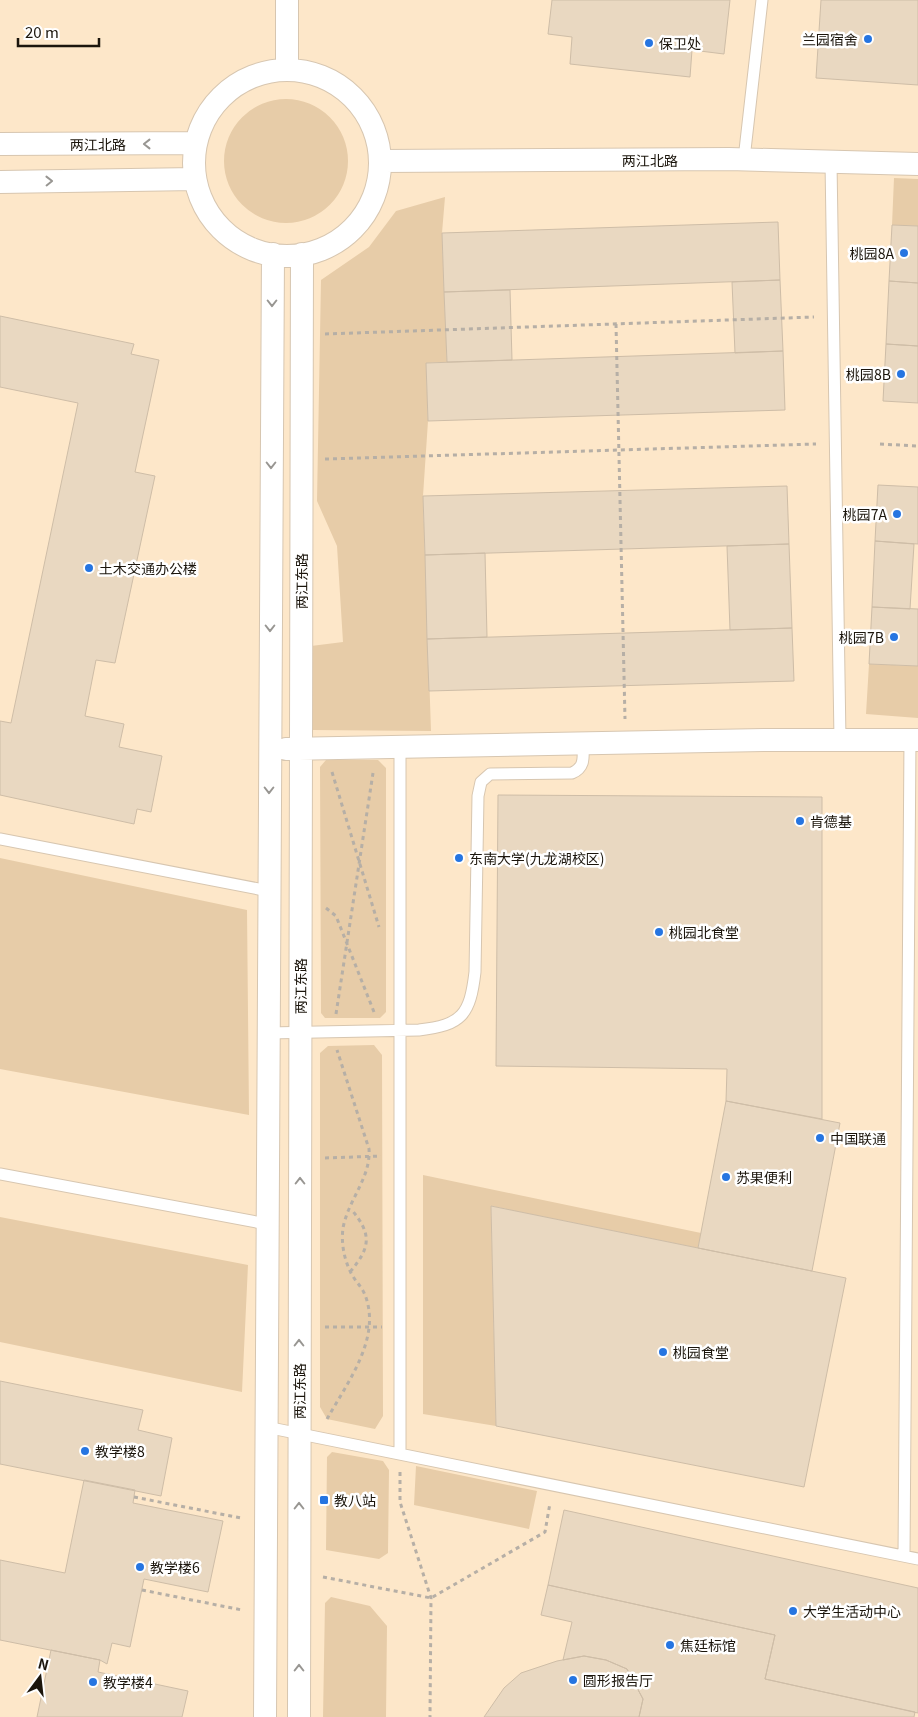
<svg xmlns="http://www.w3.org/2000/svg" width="918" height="1717" viewBox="0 0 918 1717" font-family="Georgia,'Noto Sans SC',serif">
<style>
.built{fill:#fde7c9}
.green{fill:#e7cca8}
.building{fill:#e9d8c1;stroke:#cebda7}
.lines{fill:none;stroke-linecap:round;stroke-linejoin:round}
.service-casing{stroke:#d7c6b0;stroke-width:13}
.minor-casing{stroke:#d7c6b0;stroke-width:24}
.path{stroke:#b6afa6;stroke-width:3;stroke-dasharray:4 4;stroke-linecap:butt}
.service{stroke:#fff;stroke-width:11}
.minor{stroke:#fff;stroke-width:22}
.oneway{stroke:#989692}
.poi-dot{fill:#2675e1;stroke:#fff;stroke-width:2}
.labels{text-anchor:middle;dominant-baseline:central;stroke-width:5;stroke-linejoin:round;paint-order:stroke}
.poi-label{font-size:14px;fill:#1b150c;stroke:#fff;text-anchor:start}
.street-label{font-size:14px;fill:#1b150c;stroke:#fff}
</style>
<rect width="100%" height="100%" fill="#fcf5ec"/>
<path class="built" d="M0 0H918V1717H0Z"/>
<path class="green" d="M224 161a62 62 0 1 1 124 0a62 62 0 1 1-124 0Z
M894 178 918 179V226L892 225Z
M445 197 442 233 447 362 426 363 428 421 423 496 431 731 313 730 311 646 343 642 337 546 317 501 321 280 369 247 396 211Z
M869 664 918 666V718L866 714Z
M326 760H378L386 768V1012L380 1018H325L321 1013 320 767Z
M0 858 247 910 249 1115 0 1069Z
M374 1045 382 1055 383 1416 375 1429 327 1419 320 1407V1053L328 1046Z
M423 1175 701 1233 698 1248 491 1206 496 1426 423 1414Z
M0 1217 248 1265 242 1392 0 1342Z
M332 1452 383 1461 389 1470 388 1553 379 1559 326 1550 327 1457Z
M416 1466 537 1491 529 1529 414 1505Z
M331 1597 370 1606 387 1626 386 1717H323L325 1603Z"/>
<path class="building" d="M552 0H730L724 54 692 50 690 77 570 64 572 37 548 34Z
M821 0H918V85L816 78Z
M778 222 780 280 444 292 442 233Z
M892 225 918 226V283L889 281Z
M780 280 783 351 735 353 732 282Z
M889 281 918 283V346L886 344Z
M510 290 512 360 447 362 444 292Z
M0 316 134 344 131 354 159 360 135 472 155 476 115 663 96 660 85 716 124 724 119 747 162 756 151 812 137 809 134 824 0 795V721L11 723 78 403 0 387Z
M886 344 918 346V403L883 401Z
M783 351 785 410 428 421 426 363Z
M878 485 918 487V544L875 541Z
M787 486 789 544 425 555 423 496Z
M875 541 914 544 910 609 872 607Z
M789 544 792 628 730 630 727 546Z
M485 553 487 637 427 639 425 555Z
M872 607 918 609V666L869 664Z
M792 628 794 681 429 691 427 639Z
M498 795 822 797V1119L726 1101 727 1069 496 1066Z
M726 1101 840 1123 812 1271 698 1248Z
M491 1206 846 1278 804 1487 496 1426Z
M0 1381 143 1410 138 1430 172 1438 161 1496 0 1464Z
M84 1480 135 1490 133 1503 223 1521 208 1592 144 1579 130 1647 112 1643 107 1664 100 1660 0 1640V1560L65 1573Z
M564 1510 918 1588V1713L765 1679 775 1635 548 1585Z
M548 1585 775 1635 765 1679 915 1712 914 1717H639L643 1699 627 1669 606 1660 584 1656 563 1660 572 1622 541 1615Z
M51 1650 100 1660 98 1672 188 1691 182 1717H37Z
M584 1656 606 1660 627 1669 643 1699 639 1717H484L504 1688 521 1673 557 1661Z"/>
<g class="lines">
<defs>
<path id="service" d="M744 159 762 0
M831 162 840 740
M0 839 269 891
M268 1033 419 1030C462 1025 470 1015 475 972L478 796 481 782 490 774 572 773C586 767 583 756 583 743
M0 1174 267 1224
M266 1427 918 1559
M400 1454V747
M904 1556 910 740"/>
<path id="minor" d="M194 163a93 93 0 1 1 186 0a93 93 0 1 1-186 0Z
M287 70V0
M0 144 196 143
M382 161 729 159 918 164
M0 182 195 179
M286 749 766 740H918
M265 1717 273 254
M299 1717 302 254"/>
</defs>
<use href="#service" class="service-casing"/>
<use href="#minor" class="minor-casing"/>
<path class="path" d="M616 324 625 719
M325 334 814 317
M880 444 918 446
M325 459 816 444
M332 772 379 927
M326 908 336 916 374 1012
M336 1014 373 773
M325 1158 381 1156
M350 1272C371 1247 372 1234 351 1209
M325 1327H382
M327 1419C347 1383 382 1338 365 1295 362 1287 355 1281 351 1273 344 1259 341 1243 343 1228 348 1200 371 1178 369 1149L337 1050
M400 1472V1502L431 1598 430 1717
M134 1497 241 1518
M323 1577 431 1598 545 1532 550 1503
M142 1590 242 1610"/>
<use href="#service" class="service"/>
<use href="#minor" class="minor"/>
</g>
<defs><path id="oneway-chevron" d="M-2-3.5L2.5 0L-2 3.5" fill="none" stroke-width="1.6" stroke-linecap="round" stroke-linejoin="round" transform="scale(1.25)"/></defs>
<g class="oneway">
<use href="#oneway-chevron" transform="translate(147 144) rotate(180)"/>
<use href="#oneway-chevron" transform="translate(49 181) rotate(-1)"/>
<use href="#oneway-chevron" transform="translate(272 303) rotate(90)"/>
<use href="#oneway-chevron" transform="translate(271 465) rotate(90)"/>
<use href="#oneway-chevron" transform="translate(270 628) rotate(90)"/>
<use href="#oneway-chevron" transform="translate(269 790) rotate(90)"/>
<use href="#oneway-chevron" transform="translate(300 1181) rotate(-90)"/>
<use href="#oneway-chevron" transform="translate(299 1343) rotate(-90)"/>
<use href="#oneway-chevron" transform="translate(299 1506) rotate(-90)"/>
<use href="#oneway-chevron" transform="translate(299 1668) rotate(-90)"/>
</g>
<g class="poi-dot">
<circle cx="868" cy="39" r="5"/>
<circle cx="649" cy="43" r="5"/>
<circle cx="904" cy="253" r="5"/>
<circle cx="901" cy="374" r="5"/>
<circle cx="897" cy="514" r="5"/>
<circle cx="89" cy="568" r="5"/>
<circle cx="894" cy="637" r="5"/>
<circle cx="800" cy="821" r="5"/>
<circle cx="459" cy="858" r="5"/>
<circle cx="659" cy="932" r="5"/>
<circle cx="820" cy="1138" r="5"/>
<circle cx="726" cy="1177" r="5"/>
<circle cx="663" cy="1352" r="5"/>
<circle cx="85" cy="1451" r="5"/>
<rect x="319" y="1495" width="10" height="10" rx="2.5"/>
<circle cx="140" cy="1567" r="5"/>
<circle cx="793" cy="1611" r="5"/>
<circle cx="670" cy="1645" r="5"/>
<circle cx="573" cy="1680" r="5"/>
<circle cx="93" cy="1682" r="5"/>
</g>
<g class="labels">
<g class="poi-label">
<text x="858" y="39" text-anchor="end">兰园宿舍</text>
<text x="659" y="43">保卫处</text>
<text x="894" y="253" text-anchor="end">桃园8A</text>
<text x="891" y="374" text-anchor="end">桃园8B</text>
<text x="887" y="514" text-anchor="end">桃园7A</text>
<text x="99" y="568">土木交通办公楼</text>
<text x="884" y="637" text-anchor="end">桃园7B</text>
<text x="810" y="821">肯德基</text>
<text x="469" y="858">东南大学(九龙湖校区)</text>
<text x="669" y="932">桃园北食堂</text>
<text x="830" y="1138">中国联通</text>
<text x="736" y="1177">苏果便利</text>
<text x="673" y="1352">桃园食堂</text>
<text x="95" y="1451">教学楼8</text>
<text x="334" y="1500">教八站</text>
<text x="150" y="1567">教学楼6</text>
<text x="803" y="1611">大学生活动中心</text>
<text x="680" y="1645">焦廷标馆</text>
<text x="583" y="1680">圆形报告厅</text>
<text x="103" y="1682">教学楼4</text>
</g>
<g class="street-label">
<text x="98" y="144">两江北路</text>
<text x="650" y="160">两江北路</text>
<text transform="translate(301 581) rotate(-90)">两江东路</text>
<text transform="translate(300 986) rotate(-90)">两江东路</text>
<text transform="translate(299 1391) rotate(-90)">两江东路</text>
</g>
</g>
<g transform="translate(40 1677) rotate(15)" stroke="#ffffff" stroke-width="4" paint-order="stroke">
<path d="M0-4L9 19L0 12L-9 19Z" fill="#1b150c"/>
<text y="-8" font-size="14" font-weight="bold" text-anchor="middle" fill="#1b150c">N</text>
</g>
<path d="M18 38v8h81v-8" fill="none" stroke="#1b150c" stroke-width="2.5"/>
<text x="25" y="38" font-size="15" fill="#1b150c" stroke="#ffffff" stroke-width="4" paint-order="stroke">20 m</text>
</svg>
